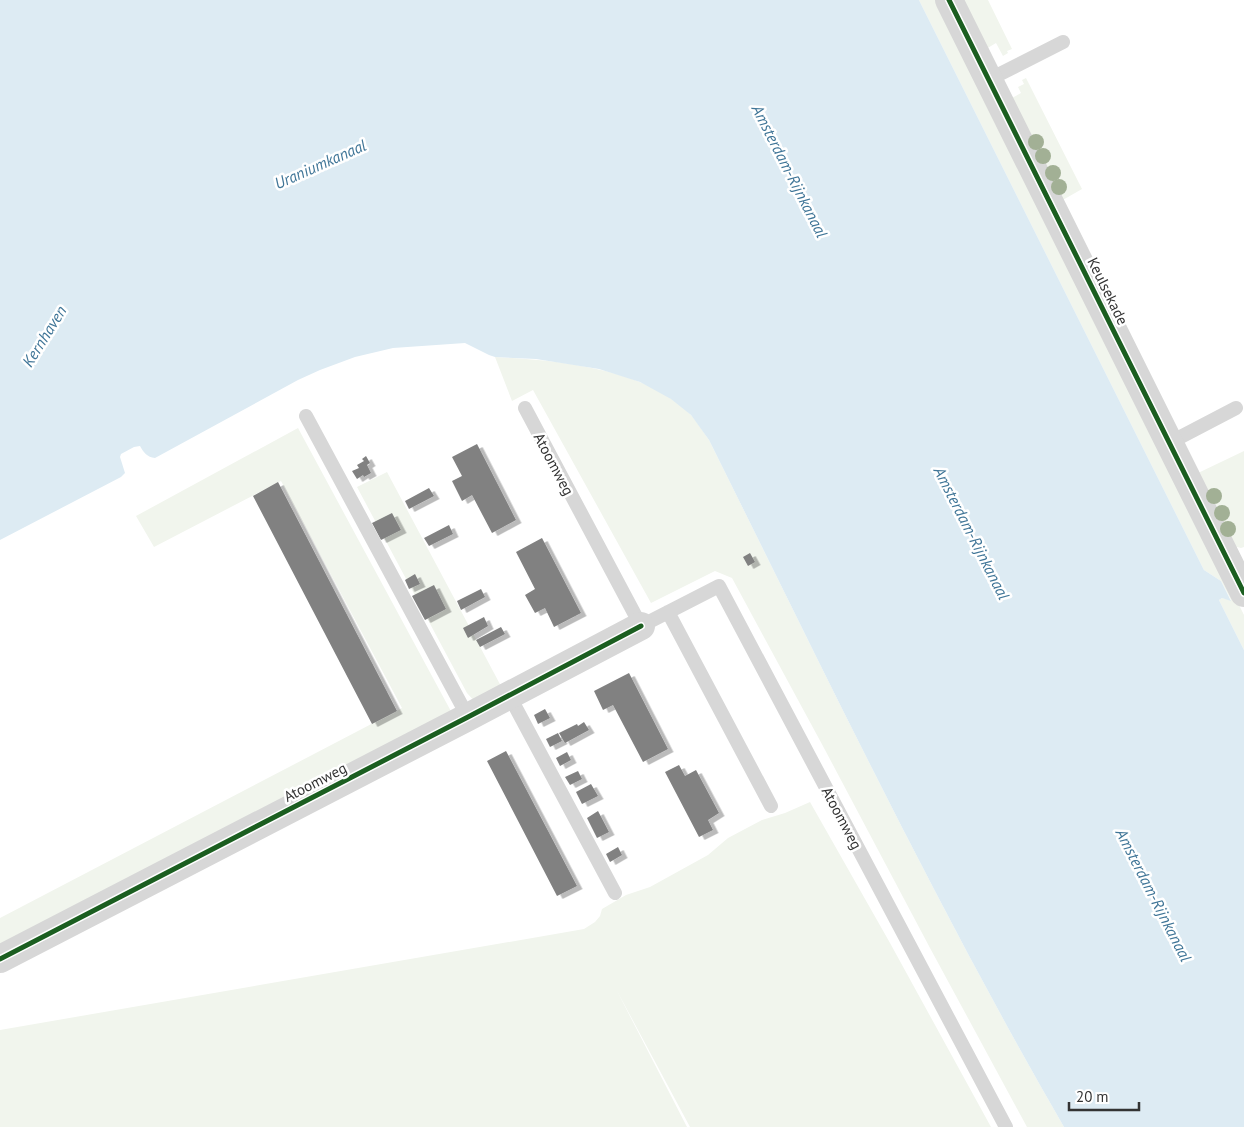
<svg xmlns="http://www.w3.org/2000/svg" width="1244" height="1127" viewBox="0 0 1244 1127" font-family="'PT Sans',sans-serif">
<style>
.green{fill:#f1f5ed}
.water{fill:#ddebf3}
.building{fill:#818181;filter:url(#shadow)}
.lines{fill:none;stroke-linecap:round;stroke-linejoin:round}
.lane{stroke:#d7d7d7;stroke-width:14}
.street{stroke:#d7d7d7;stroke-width:28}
.cycleway-casing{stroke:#fff;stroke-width:8}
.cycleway{stroke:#1b5e20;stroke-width:5}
.tree{fill:#a2b095}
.labels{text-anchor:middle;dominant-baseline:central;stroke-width:5;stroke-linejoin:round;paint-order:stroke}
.street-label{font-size:15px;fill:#333;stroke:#fff}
.water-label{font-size:16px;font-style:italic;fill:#3f7597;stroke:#fff}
</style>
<defs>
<filter id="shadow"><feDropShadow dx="5.5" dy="3" stdDeviation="0" flood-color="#0004"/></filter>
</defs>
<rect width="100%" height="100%" fill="#fff"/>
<path class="green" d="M919 0H936L1244 615V650L1219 600 1222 598 1231 600 1221 581 1204 570Z
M960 0H988L1012 49 1007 51 1008 53 1003 56 996 43 986 49Z
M1026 78 1082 189 1061 201 1010 99 1021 93 1018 87 1024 84 1022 80Z
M495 357C557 360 646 368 691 415 698 423 703 432 709 440 824 671 935 904 1064 1127H1027L930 948 824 748 732 578 715 571 651 603 533 390 512 401Z
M298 428 453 715 0 947V918L402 708 281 481 154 547 136 516Z
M1244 451V547L1241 548 1233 546 1198 473Z
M387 472 502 688 476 703 467 693 357 487Z
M810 802 890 943 991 1127H690L616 989 687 1127H0V1030L584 929 595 922 600 916 602 909 626 895 650 887 708 855 728 838 762 820 785 813Z"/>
<path class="water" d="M0 0H919L1204 570 1221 581 1231 601 1222 598 1219 600 1244 650V1127H1064C935 904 824 671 709 440L691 415 671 399 640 382 599 369 536 359 495 357 489 355 465 343 393 348 355 357 320 370 298 380 155 458C147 457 144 453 140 446L134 447 121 454 120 457 125 473 121 477 0 540Z"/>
<path class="building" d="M477 444 516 520 492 533 472 495 462 501 452 481 462 476 452 457Z
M366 456 370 463 367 465 371 473 364 477 363 475 357 479 352 471 359 468 357 465 364 461 362 459Z
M278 482 397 711 372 724 253 496Z
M429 488 434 496 409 509 405 501Z
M392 513 401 530 381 540 372 523Z
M449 525 453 534 429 546 424 538Z
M542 538 581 613 554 627 545 608 535 613 525 595 535 589 516 552Z
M750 553 755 562 748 566 743 557Z
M415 574 420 584 409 589 405 580Z
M434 585 446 609 425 620 412 596Z
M481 589 485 597 461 610 457 601Z
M484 617 488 626 468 638 463 628Z
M501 627 505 634 480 647 476 640Z
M629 673 668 749 643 762 613 705 603 710 594 691Z
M545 709 550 718 538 724 534 715Z
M584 722 589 730 565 743 559 733 577 724 578 726Z
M558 733 562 741 550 747 546 739Z
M506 751 577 886 557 896 487 761Z
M567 752 571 760 560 766 556 758Z
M679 765 685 776 696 770 719 813 708 820 713 830 699 837 665 772Z
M578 771 582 779 570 785 565 777Z
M591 784 598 796 582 804 576 792Z
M598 811 609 832 597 838 587 818Z
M618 847 622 855 610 862 606 854Z"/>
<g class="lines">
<path class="lane" d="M988 80 1063 42
M525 408 641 626 719 586 1006 1127
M306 416 468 717
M1169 443 1236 408
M668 612 771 806
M509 695 615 893"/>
<path class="street" d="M949 0 1244 593
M0 959 468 717 641 626"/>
<defs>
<path id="cycleway" d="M949 0 1244 593
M0 959 468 717 641 626"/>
</defs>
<use href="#cycleway" class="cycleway-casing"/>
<use href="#cycleway" class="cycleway"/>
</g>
<g class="tree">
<circle cx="1036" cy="142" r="8"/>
<circle cx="1043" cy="156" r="8"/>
<circle cx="1053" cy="173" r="8"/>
<circle cx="1059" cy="187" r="8"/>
<circle cx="1214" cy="496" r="8"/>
<circle cx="1222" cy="513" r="8"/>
<circle cx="1228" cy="529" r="8"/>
</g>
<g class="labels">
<g class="street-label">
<text transform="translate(1108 291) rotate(64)">Keulsekade</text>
<text transform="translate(554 464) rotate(62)">Atoomweg</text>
<text transform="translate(315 782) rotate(-27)">Atoomweg</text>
<text transform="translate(842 818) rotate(62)">Atoomweg</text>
</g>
<g class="water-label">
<text transform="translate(320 164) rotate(-24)">Uraniumkanaal</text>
<text transform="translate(790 171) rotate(63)">Amsterdam-Rijnkanaal</text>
<text transform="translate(44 336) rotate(-58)">Kernhaven</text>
<text transform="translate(972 533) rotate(63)">Amsterdam-Rijnkanaal</text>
<text transform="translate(1154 895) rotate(63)">Amsterdam-Rijnkanaal</text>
</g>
</g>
<path d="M1069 1102v8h70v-8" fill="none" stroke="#333333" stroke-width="2.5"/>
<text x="1076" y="1102" font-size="15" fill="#333333" stroke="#ffffff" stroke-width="4" paint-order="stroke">20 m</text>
</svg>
